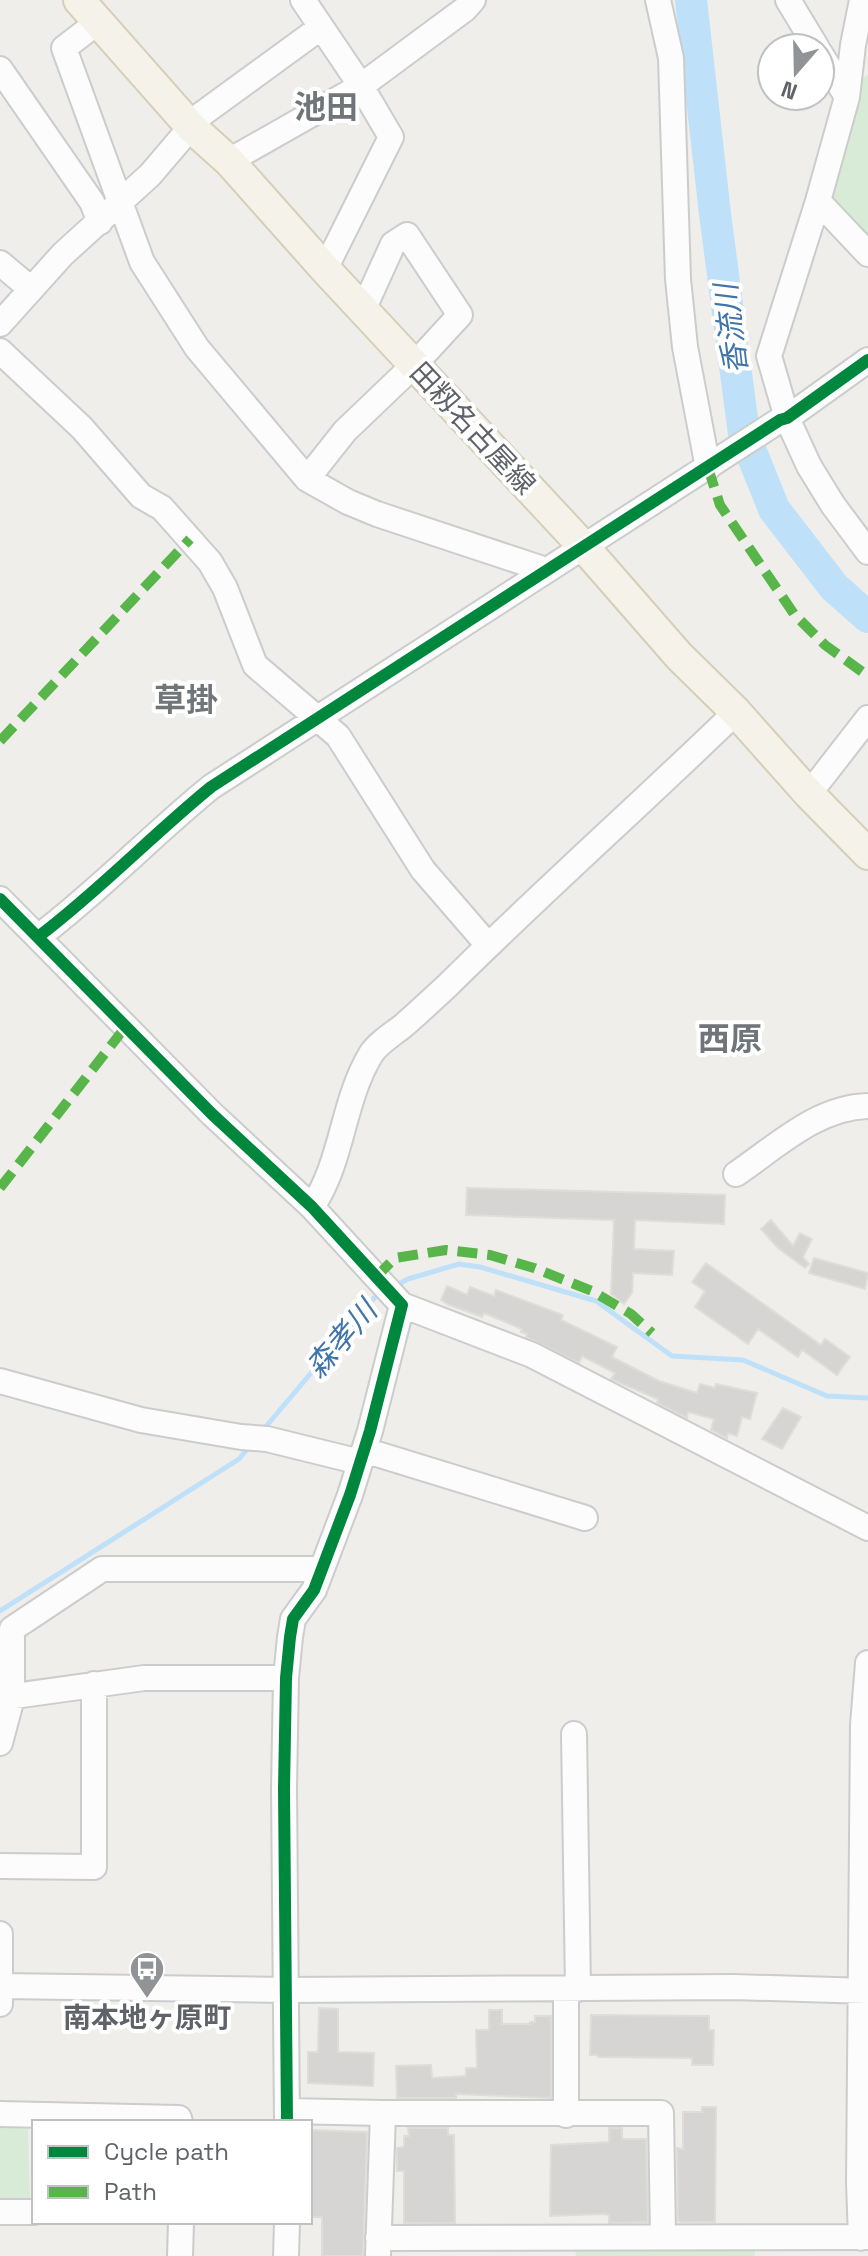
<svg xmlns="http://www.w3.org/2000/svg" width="868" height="2256" viewBox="0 0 868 2256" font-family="'Space Grotesk','Noto Sans JP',sans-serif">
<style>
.green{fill:#d8ebd6}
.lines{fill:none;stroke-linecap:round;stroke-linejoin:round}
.stream{stroke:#bfe0f9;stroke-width:5}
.river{stroke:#bfe0f9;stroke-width:32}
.building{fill:#d6d5d3;stroke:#deddd9;stroke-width:2}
.minor-casing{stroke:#cbcccc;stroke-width:28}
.major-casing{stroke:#d7ceb8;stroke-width:34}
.minor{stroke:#fdfcfc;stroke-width:24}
.major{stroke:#f4f2e9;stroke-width:30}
.quiet{stroke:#58b549;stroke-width:10;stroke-dasharray:20 10;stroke-linecap:butt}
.cycleway-casing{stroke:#fff;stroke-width:17}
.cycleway{stroke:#00873e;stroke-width:12}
.labels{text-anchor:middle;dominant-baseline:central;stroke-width:8;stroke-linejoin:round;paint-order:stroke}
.street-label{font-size:28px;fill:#5f6368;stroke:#fff}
.poi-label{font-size:28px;font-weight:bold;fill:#5f6368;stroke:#fff}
.water-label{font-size:30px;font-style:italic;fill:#4174aa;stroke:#fff}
.quarter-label{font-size:32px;font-weight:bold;fill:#70757a;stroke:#fff}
</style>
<rect width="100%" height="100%" fill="#efeeea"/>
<path class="green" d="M868 75V236L828 194 862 78Z
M0 2127 28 2128 30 2200H0Z
M583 2244 747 2245 755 2251V2256H576L575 2251Z"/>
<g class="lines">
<path class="stream" d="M395 1286 408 1279 459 1264 480 1267 596 1301 672 1356 743 1360 827 1396 868 1398
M263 1430 376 1296 382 1293
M0 1611 239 1459 249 1447"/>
<path class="river" d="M691 0 715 214 744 434 774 509 834 587 868 617"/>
</g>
<path class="building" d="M467 1188 725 1195 724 1224 635 1220 634 1249 674 1251 672 1275 633 1273 632 1293 624 1304 611 1294 614 1220 466 1215Z
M771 1220 793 1246 800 1233 812 1239 803 1257 809 1264 805 1268 778 1248 761 1229Z
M814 1258 868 1273 865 1289 809 1273Z
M706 1263 821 1345 825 1339 850 1357 837 1375 802 1350 798 1357 758 1329 748 1344 695 1307 705 1291 692 1282Z
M447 1286 467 1295 470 1287 494 1296 496 1290 563 1315 561 1320 617 1347 612 1357 659 1381 697 1393 700 1384 715 1388 716 1384 757 1393 750 1419 742 1417 737 1436 728 1433 727 1438 711 1430 714 1419 688 1412 687 1418 657 1403 658 1399 611 1379 615 1373 582 1356 579 1363 526 1337 527 1334 521 1332 522 1329 484 1313 482 1317 447 1304 441 1300Z
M783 1408 801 1417 782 1449 762 1439Z
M319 2008 338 2009V2052L374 2053 373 2086 308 2083V2052H318Z
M489 2010H502V2024H530V2022H535V2016H551V2098L456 2094V2098H397L396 2066 431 2065 432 2078 466 2076V2068H477L476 2030H489Z
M591 2015 709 2016V2030H714L713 2065H692V2058L598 2057V2055H590Z
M702 2107H716L715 2222H681L678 2221 677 2148 683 2149V2112H702Z
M408 2128H448V2135H454L455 2223H404V2171H397V2148L404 2147V2136H409Z
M609 2128H622V2139H646L648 2222 609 2223V2215L603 2214 550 2216 551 2145 609 2142Z
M310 2130 367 2132 363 2256H322V2217H310Z"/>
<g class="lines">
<defs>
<path id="minor" d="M303 0 361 86 391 137 325 269
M658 0 671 58 678 279 685 347 708 468
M788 0 817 48
M862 0 853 45 847 97 818 201 769 356 787 418 809 466 833 505 868 552
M98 22 64 48 142 262 197 348 307 479 348 502 377 514 546 570
M820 53 847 97
M0 69 92 202 100 222
M229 161 361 86 465 9 473 0
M818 201 868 254
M0 263 31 289
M0 324 63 254 150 175 202 114 320 28
M0 351 82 428 141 496 162 508 210 562 225 588 255 665 338 736 423 870 487 944
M307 479 345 431 414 365 460 315 407 235 393 244 363 310
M809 794 868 718
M0 899 212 1114 312 1207 402 1305 370 1431 350 1495 314 1590 293 1619 290 1637 286 1678 284 1789 287 2122
M38 937C99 891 152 835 211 787L780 420 787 418 868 360
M736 1174C776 1147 817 1107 868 1106
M312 1207C343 1161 342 1102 371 1054 378 1043 393 1034 403 1026 418 1013 433 999 448 985 542 892 641 804 736 712
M402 1305 532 1355 868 1528
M0 1381 141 1420 241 1437 267 1439 360 1462
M364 1450 585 1518
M0 1698 144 1678H286
M574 1734 578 1989
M0 1743 12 1698V1629L102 1569H322
M0 1866 94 1867V1684
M0 1934V2004
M0 1986 286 1990 733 1987 868 1991
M566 1989V2115
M287 2111 383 2113 378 2256
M383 2113H661L663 2236
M0 2114 179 2118 180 2122
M0 2212H34
M378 2238 868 2237
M861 2238 859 2182 863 1725 868 1663
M180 2256 181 2222
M286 2256 287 2222"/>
<path id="major" d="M79 0 192 128 229 161 325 269 583 546 679 656 736 712 809 794 868 854"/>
</defs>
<use href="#minor" class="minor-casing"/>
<use href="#major" class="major-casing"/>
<use href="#minor" class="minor"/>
<use href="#major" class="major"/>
<path class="quiet" d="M708 468 720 505 794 614 825 645 868 676
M0 741 190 539
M0 1188 127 1025
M376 1277 395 1258 446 1250 490 1255 534 1268 592 1291 631 1314 652 1333"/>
<defs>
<path id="cycleway" d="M0 899 212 1114 312 1207 402 1305 370 1431 350 1495 314 1590 293 1619 290 1637 286 1678 284 1789 287 2122
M38 937C99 891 152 835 211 787L780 420 787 418 868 360"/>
</defs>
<use href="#cycleway" class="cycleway-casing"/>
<use href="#cycleway" class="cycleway"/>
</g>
<defs>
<symbol id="bus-pin" viewBox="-11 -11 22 30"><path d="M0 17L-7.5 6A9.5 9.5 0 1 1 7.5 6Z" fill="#919496" stroke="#fff"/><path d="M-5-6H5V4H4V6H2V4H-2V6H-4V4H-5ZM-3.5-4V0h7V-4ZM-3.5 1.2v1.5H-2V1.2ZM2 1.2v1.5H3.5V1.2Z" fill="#fff"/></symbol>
</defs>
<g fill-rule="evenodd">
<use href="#bus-pin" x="127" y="1949" width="40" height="54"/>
</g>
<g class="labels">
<g class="street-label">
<text transform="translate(473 428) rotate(47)">田籾名古屋線</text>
</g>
<g class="poi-label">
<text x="147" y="2017">南本地ヶ原町</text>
</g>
<g class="water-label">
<text transform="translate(731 329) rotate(-97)">香流川</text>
<text transform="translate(341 1339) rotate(-49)">森孝川</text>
</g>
<g class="quarter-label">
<text x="326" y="107">池田</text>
<text x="186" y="700">草掛</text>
<text x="730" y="1039">西原</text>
</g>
</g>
<rect x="32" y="2120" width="280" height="104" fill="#ffffff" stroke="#bfc1c3" stroke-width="2"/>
<rect x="48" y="2146" width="40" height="12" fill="#00873e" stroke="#bfc1c3" stroke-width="2"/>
<text x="104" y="2160" font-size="24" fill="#5f6368">Cycle path</text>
<rect x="48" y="2186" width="40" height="12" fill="#58b549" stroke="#bfc1c3" stroke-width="2"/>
<text x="104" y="2200" font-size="24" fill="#5f6368">Path</text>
<g transform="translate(796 72) rotate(200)"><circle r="38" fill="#ffffff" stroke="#bfc1c3" stroke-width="2"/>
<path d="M0-6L14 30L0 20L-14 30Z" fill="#919496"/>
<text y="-12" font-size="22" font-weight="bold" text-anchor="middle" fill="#5f6368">N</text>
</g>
</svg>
